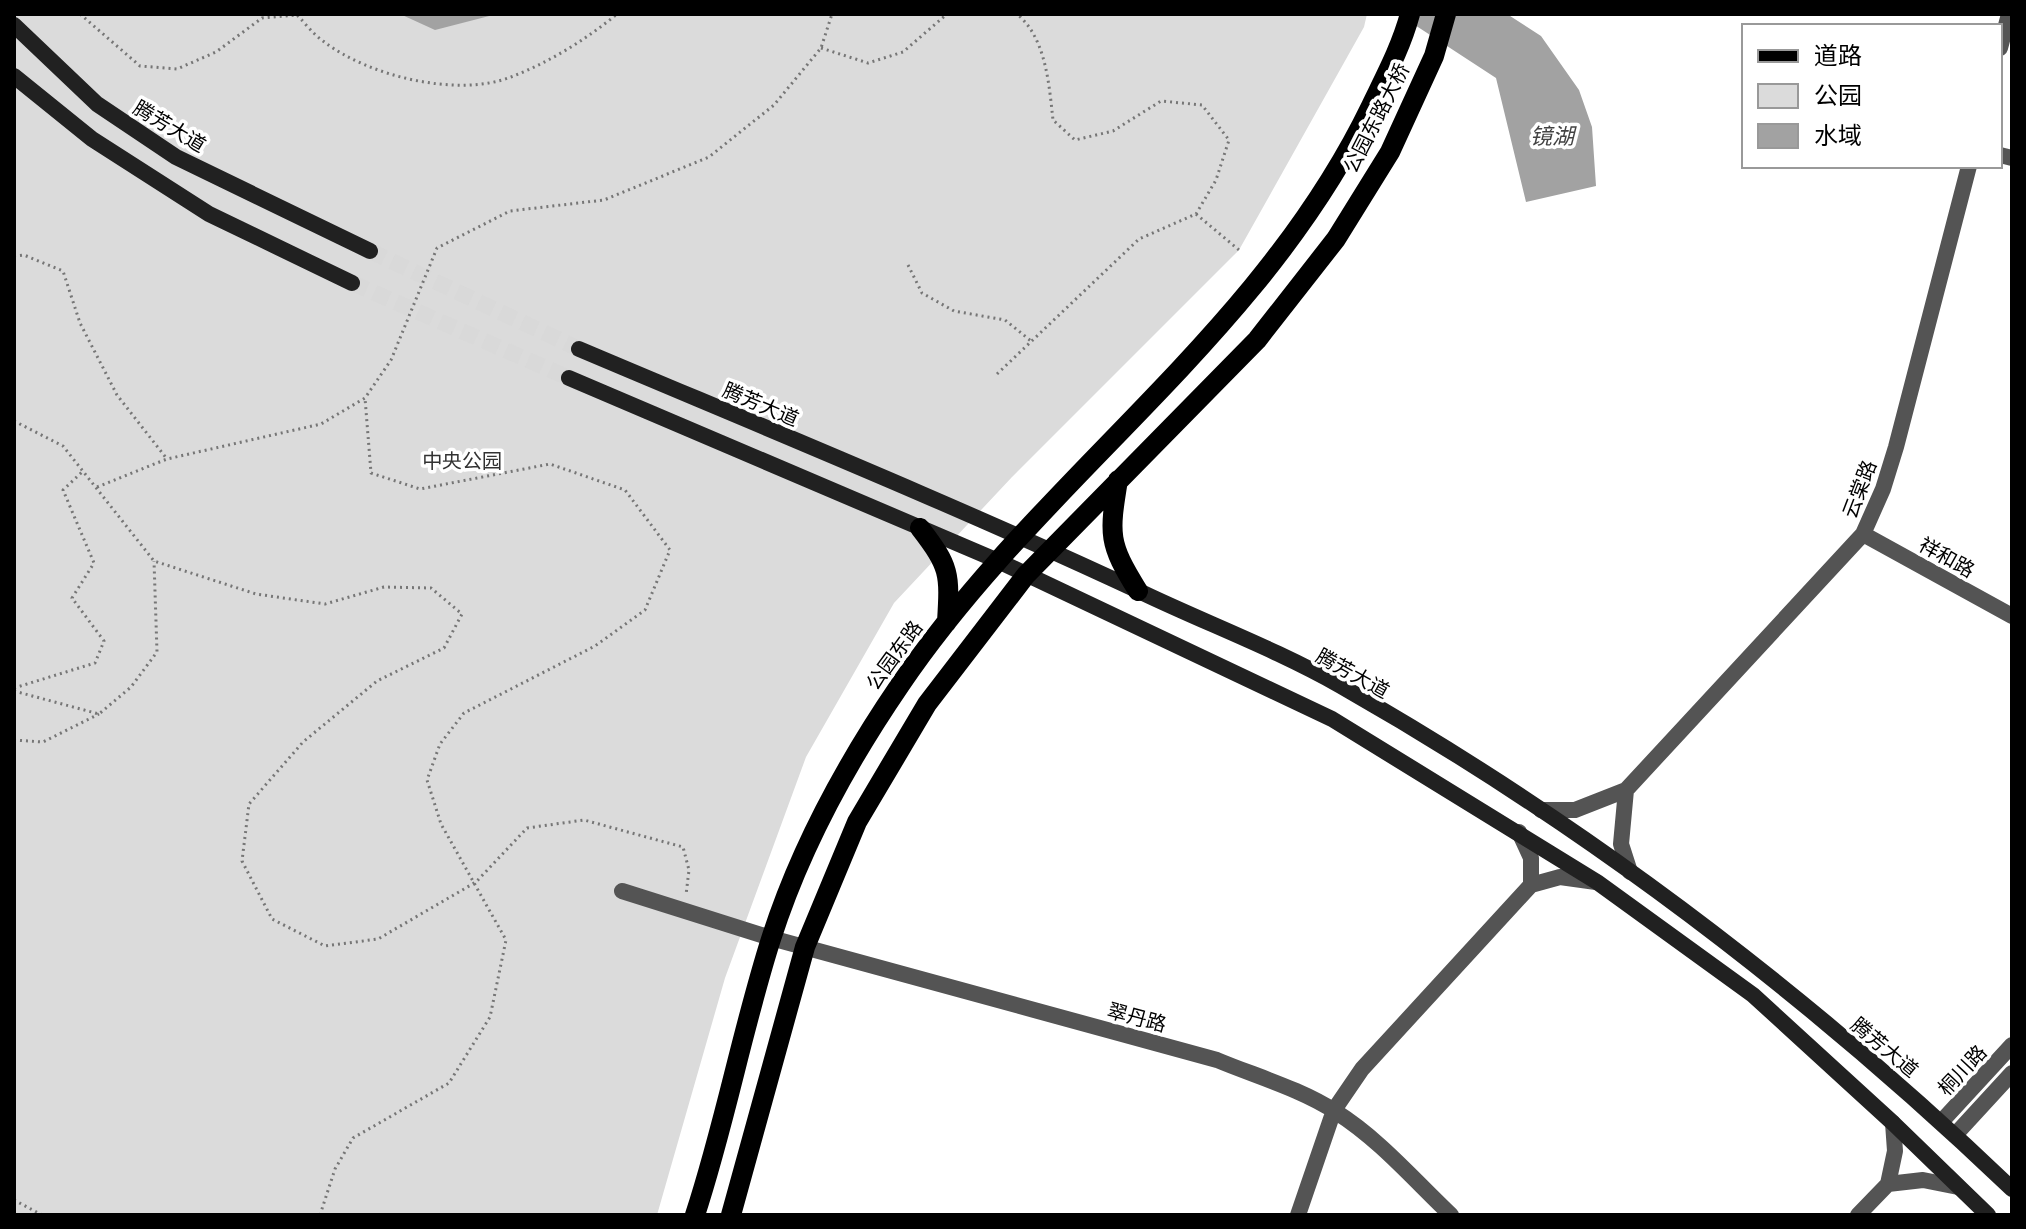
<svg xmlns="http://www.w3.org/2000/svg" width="2026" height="1229" viewBox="0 0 2026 1229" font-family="Ubuntu,'Noto Sans SC',sans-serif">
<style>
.green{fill:#dbdbdb}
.water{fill:#a2a2a2}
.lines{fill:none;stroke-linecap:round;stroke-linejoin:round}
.secondary-tunnel{stroke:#d9d9d9;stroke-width:16;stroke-dasharray:16 8;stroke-linecap:butt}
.path{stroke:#767676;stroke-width:3;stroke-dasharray:2 4;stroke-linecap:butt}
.minor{stroke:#545454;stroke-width:16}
.tertiary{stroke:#545454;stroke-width:16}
.secondary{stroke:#212121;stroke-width:16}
.primary{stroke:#000;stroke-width:20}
.labels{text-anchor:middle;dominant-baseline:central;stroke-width:7;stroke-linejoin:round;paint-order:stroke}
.street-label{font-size:20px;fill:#000;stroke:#fff}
.park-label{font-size:20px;fill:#323232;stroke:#fff}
.water-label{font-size:22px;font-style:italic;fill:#434343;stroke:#fff}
</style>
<rect width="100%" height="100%" fill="#fff"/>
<path class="green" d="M14 14H1367L1364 27 1239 250 1012 477 894 603 806 757 725 978 657 1215H14Z"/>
<path class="water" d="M400 14H497L435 30Z
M1398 14H1507L1541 36 1579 90 1592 127 1596 186 1526 202 1496 78Z"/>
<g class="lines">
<path class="secondary-tunnel" d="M370 251 579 349
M352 283 569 378"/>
<path class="path" d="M80 14 140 66 177 69 216 52 262 18 297 15C305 23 313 34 323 41 368 76 457 98 511 77 548 63 587 39 617 14
M821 48 868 63 903 52 947 14
M1196 214 1239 250
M14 256 24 255 63 271 80 323 117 395 167 459
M908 265 922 293 954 311 1005 320 1031 341
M997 374 1139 239 1196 214 1216 180 1229 140 1202 105 1161 101 1113 131 1075 140 1053 120C1049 84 1046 38 1017 14
M14 421 63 446 154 561 256 594 325 604 384 587 431 588 462 614 444 648 377 681 303 742 249 804 242 861 272 919 325 946 378 939 476 882 527 828 584 820 683 847 689 870 686 895
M97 487 167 459 321 424 365 398 391 360 437 248 510 211 604 200 709 157 774 105 821 48 832 14
M14 688 95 663 104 641 72 598 94 563 63 490 82 472
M14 691 99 714 131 687 157 652 154 561
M14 740 43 742 99 714
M14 1200 42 1215
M320 1215 335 1169 353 1138 449 1083 490 1017 506 940 441 824 427 780 440 744 464 713 595 646 645 610 670 550 625 490 550 464 420 489 371 473 365 398"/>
<path class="minor" d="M622 891 771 938"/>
<path class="tertiary" d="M2000 48 2009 14
M2000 155 2012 158
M1863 534 2012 616
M1626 790 1621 844 1630 872
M1541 810H1575L1626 790 1863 534 1883 489 1896 447 1969 166
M1519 832 1531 858V885L1560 877 1596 882
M771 938 1217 1060C1255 1076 1301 1089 1336 1112 1379 1139 1414 1180 1451 1215
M1942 1121 2012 1045
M1955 1135 2012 1073
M1888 1184 1923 1180 1958 1187
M1888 1184 1895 1151 1893 1123
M1298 1215 1334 1110 1362 1069 1531 885
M1858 1215 1888 1184"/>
<path class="secondary" d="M14 25 97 104 176 157 370 251
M14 76 92 139 209 214 352 283
M579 349C768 429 957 506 1143 593 1208 624 1278 650 1341 686 1584 824 1810 996 2012 1189
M569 378 996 560 1332 719 1597 882 1753 995 1893 1123 1988 1215"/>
<path class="primary" d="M1118 480C1109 535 1108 543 1138 591
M920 528C950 567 950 573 947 622
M695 1215C725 1124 742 1030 771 939 800 848 846 764 900 685 1042 476 1259 338 1371 106 1386 75 1401 47 1410 14
M731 1215 805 947 857 822 927 704 1026 575 1257 340 1336 239 1390 152 1434 56 1446 14"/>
</g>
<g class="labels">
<g class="street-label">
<text transform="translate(1376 118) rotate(-63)">公园东路大桥</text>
<text transform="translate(170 126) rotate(31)">腾芳大道</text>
<text transform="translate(761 404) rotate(23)">腾芳大道</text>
<text transform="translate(1859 489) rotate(-69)">云棠路</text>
<text transform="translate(1947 557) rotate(29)">祥和路</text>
<text transform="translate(894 655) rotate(-54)">公园东路</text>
<text transform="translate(1353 673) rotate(29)">腾芳大道</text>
<text transform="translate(1137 1017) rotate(15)">翠丹路</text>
<text transform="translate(1885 1047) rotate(40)">腾芳大道</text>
<text transform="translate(1962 1070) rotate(-47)">桐川路</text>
</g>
<g class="park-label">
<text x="462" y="460">中央公园</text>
</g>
<g class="water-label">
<text x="1552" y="135">镜湖</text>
</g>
</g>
<rect width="2026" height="1229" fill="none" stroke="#000000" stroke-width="32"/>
<rect x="1742" y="24" width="260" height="144" fill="#ffffff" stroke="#999999" stroke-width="2"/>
<rect x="1758" y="50" width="40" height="12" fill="#000000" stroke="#999999" stroke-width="2"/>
<text x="1814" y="64" font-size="24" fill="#000000">道路</text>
<rect x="1758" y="84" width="40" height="24" fill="#dbdbdb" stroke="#999999" stroke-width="2"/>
<text x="1814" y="104" font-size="24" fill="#000000">公园</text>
<rect x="1758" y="124" width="40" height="24" fill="#a2a2a2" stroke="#999999" stroke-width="2"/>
<text x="1814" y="144" font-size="24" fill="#000000">水域</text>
</svg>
